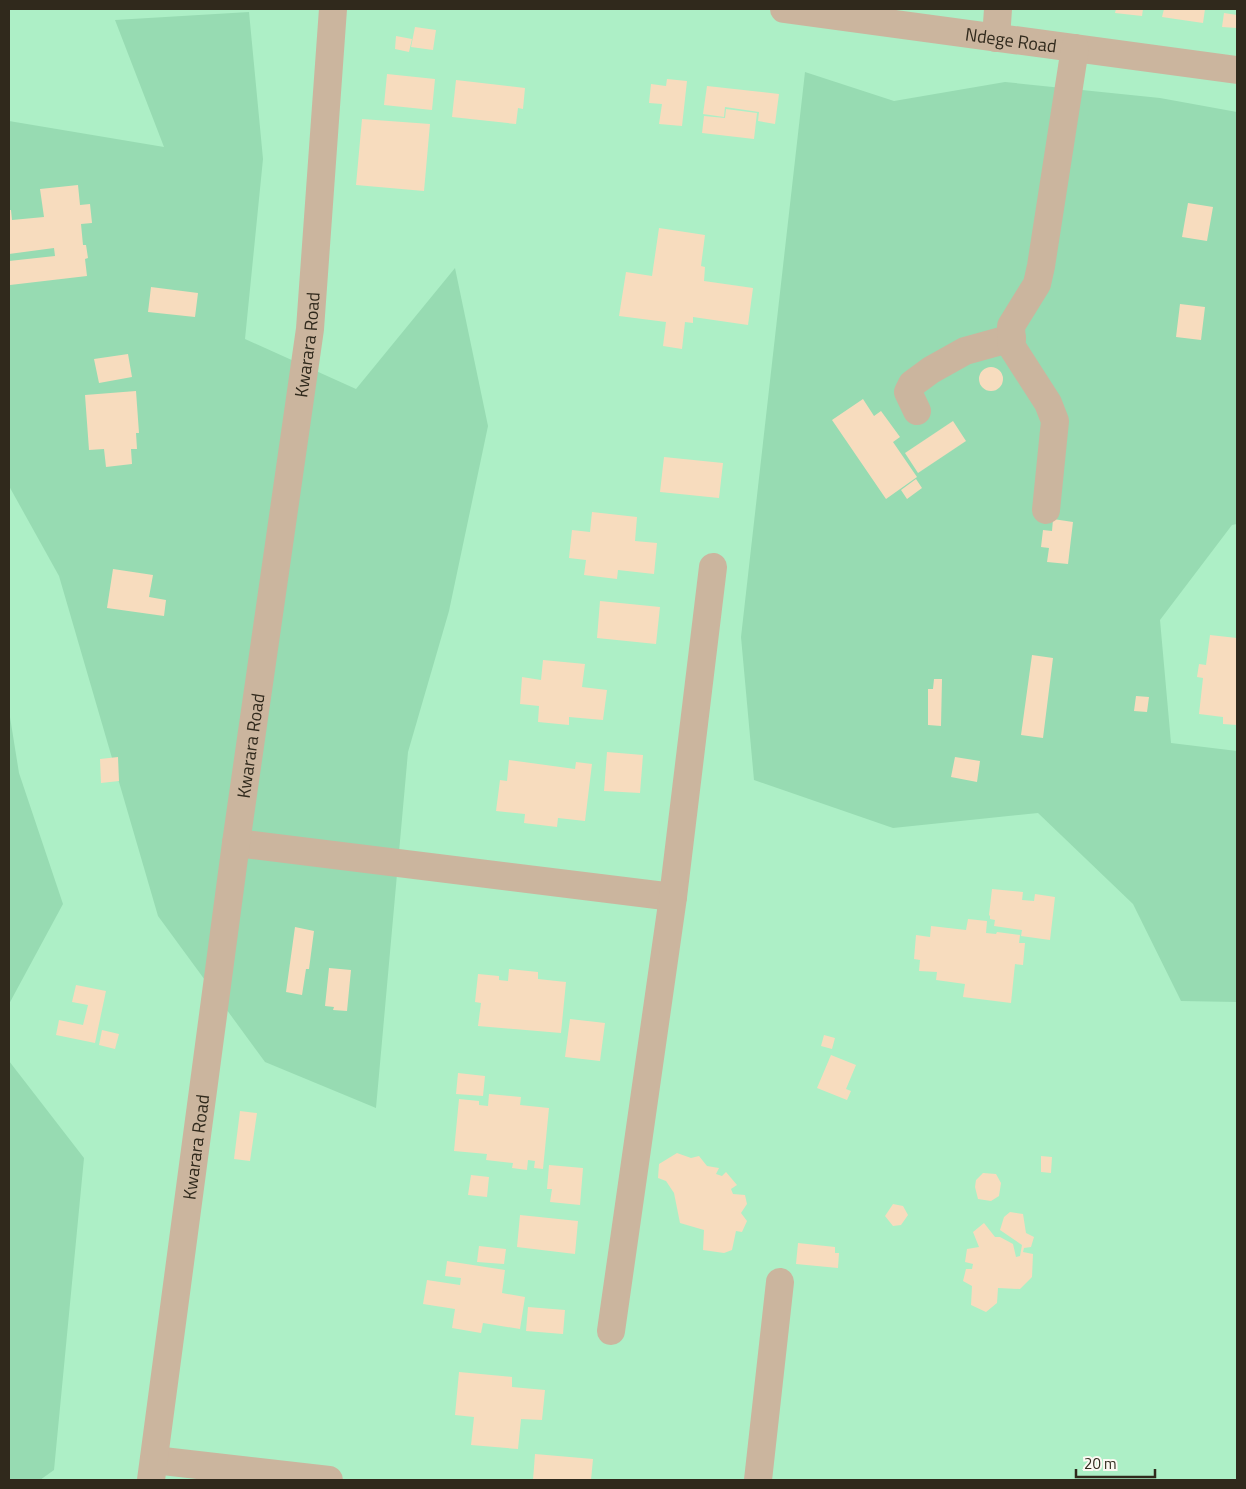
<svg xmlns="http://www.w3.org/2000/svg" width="1246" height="1489" viewBox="0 0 1246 1489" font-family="'Titillium Web',sans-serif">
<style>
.green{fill:#adefc6}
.forest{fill:#97dbb2}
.building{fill:#f7dcbe}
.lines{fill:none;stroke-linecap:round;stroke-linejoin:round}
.minor{stroke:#cbb59e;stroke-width:28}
.labels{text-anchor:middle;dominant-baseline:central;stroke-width:5;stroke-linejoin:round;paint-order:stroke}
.street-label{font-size:18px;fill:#30291c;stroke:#fcf9f2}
</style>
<rect width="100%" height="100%" fill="#fcf9f2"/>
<path class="green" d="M9 9H1237V1480H9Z"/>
<path class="forest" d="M249 12 263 159 245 339 356 389 455 268 488 426 449 611 408 752 376 1108 265 1062 158 916 59 576 9 486V121L164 147 115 20Z
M805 72 894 101 1005 82 1160 98 1237 112V524L1232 525 1160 620 1171 743 1237 751V1002L1181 1001 1133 904 1038 813 893 828 754 780 741 637Z
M9 711 19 773 63 904 9 1004Z
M9 1061 84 1158 54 1470 40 1480H9Z"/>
<path class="building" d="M1116 9H1143L1142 16 1115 13Z
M1164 9H1205L1203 23 1162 17Z
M1224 13 1237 15V28L1222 27Z
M415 27 436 30 433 50 411 47Z
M396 36 412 39 409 52 395 49Z
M387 74 435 79 432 110 384 105Z
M667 79 687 81 682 126 659 124 662 104 649 103 651 84 666 86Z
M456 80 525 88 523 109 518 108 516 124 452 117Z
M707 86 779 94 775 124 758 121 759 112 725 107 724 117 703 114Z
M726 109 757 113 754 139 702 133 704 116 725 118Z
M362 119 430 124 424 191 356 185Z
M78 185 80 205 90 204 92 223 81 224 83 245H86L88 258 85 259 87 276 10 285 9 261 55 256 54 248 9 254V210H11L12 220 44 217 40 189Z
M1188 203 1213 207 1207 241 1182 237Z
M659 228 705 235 701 266 705 267 704 281 753 288 748 325 693 317V323L685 322 682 349 663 346 666 322 619 316 626 272 652 276Z
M151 287 198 293 195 317 148 312Z
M1180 304 1205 307 1201 340 1176 337Z
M128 354 132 377 99 383 94 359Z
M979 379a12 12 0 1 1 24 0a12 12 0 1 1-24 0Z
M136 391 139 433H136L137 449H131L132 464 106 467 104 449 89 450 85 395Z
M863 399 874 416 881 411 900 437 893 442 917 477 886 499 832 420Z
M953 421 966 441 918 473 905 453Z
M664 457 723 463 719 498 660 492Z
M916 479 922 488 907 499 901 490Z
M592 512 637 517 635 541 657 543 654 574 618 570 617 579 584 575 586 560 569 558 572 530 590 532Z
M1053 519 1073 522 1068 564 1047 562 1049 548 1041 547 1043 530 1052 531Z
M113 569 153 575 149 597 166 600 164 616 107 608Z
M600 601 660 607 656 644 597 638Z
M1210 635 1237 638V725L1223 724V717L1199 714 1203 678 1197 677 1199 664 1206 665Z
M1032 655 1053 658 1043 738 1021 735Z
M543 660 585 664 582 687 607 690 603 720 569 717V725L538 722 539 706 520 704 522 677 541 680Z
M934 679H942L941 726 928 725V689H933Z
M1136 696 1149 697 1147 712 1134 711Z
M607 752 643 755 640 793 604 791Z
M118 757 119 781 101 783 100 759Z
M955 757 980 761 977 782 951 777Z
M509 760 575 769 576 762 592 764 585 821 558 818 557 827 524 823 525 814 496 811 500 780 507 781Z
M992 889 1023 892 1022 900 1034 901 1035 894 1055 897 1050 940 1021 936 1022 930 994 926 995 920 990 919V916L989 915Z
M968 919 987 921 986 933 996 934 997 932 1020 935 1019 943H1025L1023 965 1015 964 1011 1003 963 997 965 984 936 980 937 972 919 971 920 960 914 959 916 935 930 937 931 926 966 930Z
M295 927 314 931 309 969H306L302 995 286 992Z
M329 968 351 970 347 1011 333 1010 334 1007 325 1006Z
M509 969 538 972V979L566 982 561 1033 478 1026 481 1003 475 1002 478 974 499 976V980L508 981Z
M76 985 106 991 95 1043 56 1035 59 1020 83 1025 88 1005 72 1002Z
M570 1019 605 1023 600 1061 565 1057Z
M102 1030 119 1034 115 1049 99 1045Z
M824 1035 835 1038 832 1049 821 1046Z
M831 1055 856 1065 846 1089 851 1091 847 1100 817 1088Z
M458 1073 485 1076 483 1096 456 1094Z
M489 1094 521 1097 520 1105 549 1108 543 1169 534 1168 535 1161 528 1160 527 1170 512 1168 513 1163 486 1160 487 1154 454 1151 459 1099 479 1101V1105L488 1106Z
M240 1111 257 1113 250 1161 234 1159Z
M677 1153 691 1158 699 1156 707 1166 719 1168 716 1174 722 1176 726 1172 737 1185 731 1189 733 1194 745 1195 747 1204 741 1213 747 1221 742 1232 736 1231 732 1250 724 1253 703 1250 704 1230 680 1223 674 1193 666 1181 658 1178 659 1164Z
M1041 1156 1052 1157 1051 1173 1041 1172Z
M549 1165 583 1168 580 1205 550 1202 552 1189H547Z
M983 1173 996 1174 1001 1183 999 1196 991 1201 978 1199 975 1187 976 1180Z
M471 1175 489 1177 487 1197 468 1195Z
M893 1204 903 1206 908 1215 901 1225 893 1226 885 1216Z
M1010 1212 1023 1214 1026 1233 1034 1237 1031 1247 1024 1248 1023 1252 1033 1254 1032 1277 1020 1289 998 1288 997 1303 986 1312 971 1305 972 1286 963 1281 966 1269H972L973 1264 965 1262 967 1249 979 1247 973 1232 984 1223 995 1237H1000L1013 1244 1016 1257 1020 1256 1022 1245 1000 1230 1004 1217Z
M520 1215 578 1221 575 1254 517 1247Z
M798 1243 835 1247V1253H839L838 1268 796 1264Z
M479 1246 506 1249 504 1264 477 1262Z
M447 1261 505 1270 502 1293 525 1297 520 1329 483 1323 481 1333 452 1328 455 1309 423 1304 427 1280 460 1285 461 1278 445 1276Z
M528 1307 565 1310 563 1334 526 1331Z
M459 1372 512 1377V1387L545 1390 542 1420 521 1419 518 1449 471 1445 474 1417 455 1415Z
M535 1454 593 1459 591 1480H533Z"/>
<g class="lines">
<g class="minor">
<path id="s1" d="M784 9 1237 70"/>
<path d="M996 38 998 9"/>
<path d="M917 411 908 392 912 384 931 370 965 351 1012 338"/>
<path d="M1046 510 1055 421 1048 403 1012 347 1011 326 1037 284 1041 266 1075 48"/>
<path d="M236 843 673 897"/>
<path d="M611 1331 673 897 713 567"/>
<path d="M154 1460 329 1480"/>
<path id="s2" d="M151 1480 236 843 310 329 333 9"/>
<path d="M758 1480 780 1282"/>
</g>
</g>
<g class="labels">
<g class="street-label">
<text stroke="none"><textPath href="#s1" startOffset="229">Ndege Road</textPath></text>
<text stroke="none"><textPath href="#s2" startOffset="1146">Kwarara Road</textPath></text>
<text stroke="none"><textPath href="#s2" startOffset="741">Kwarara Road</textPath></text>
<text stroke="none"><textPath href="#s2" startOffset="336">Kwarara Road</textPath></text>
</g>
</g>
<rect width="1246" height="1489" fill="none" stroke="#30291c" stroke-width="20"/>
<path d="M1076 1469v8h79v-8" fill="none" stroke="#30291c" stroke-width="2.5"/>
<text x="1084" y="1469" font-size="15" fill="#30291c" stroke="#fcf9f2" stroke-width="4" paint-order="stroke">20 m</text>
</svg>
